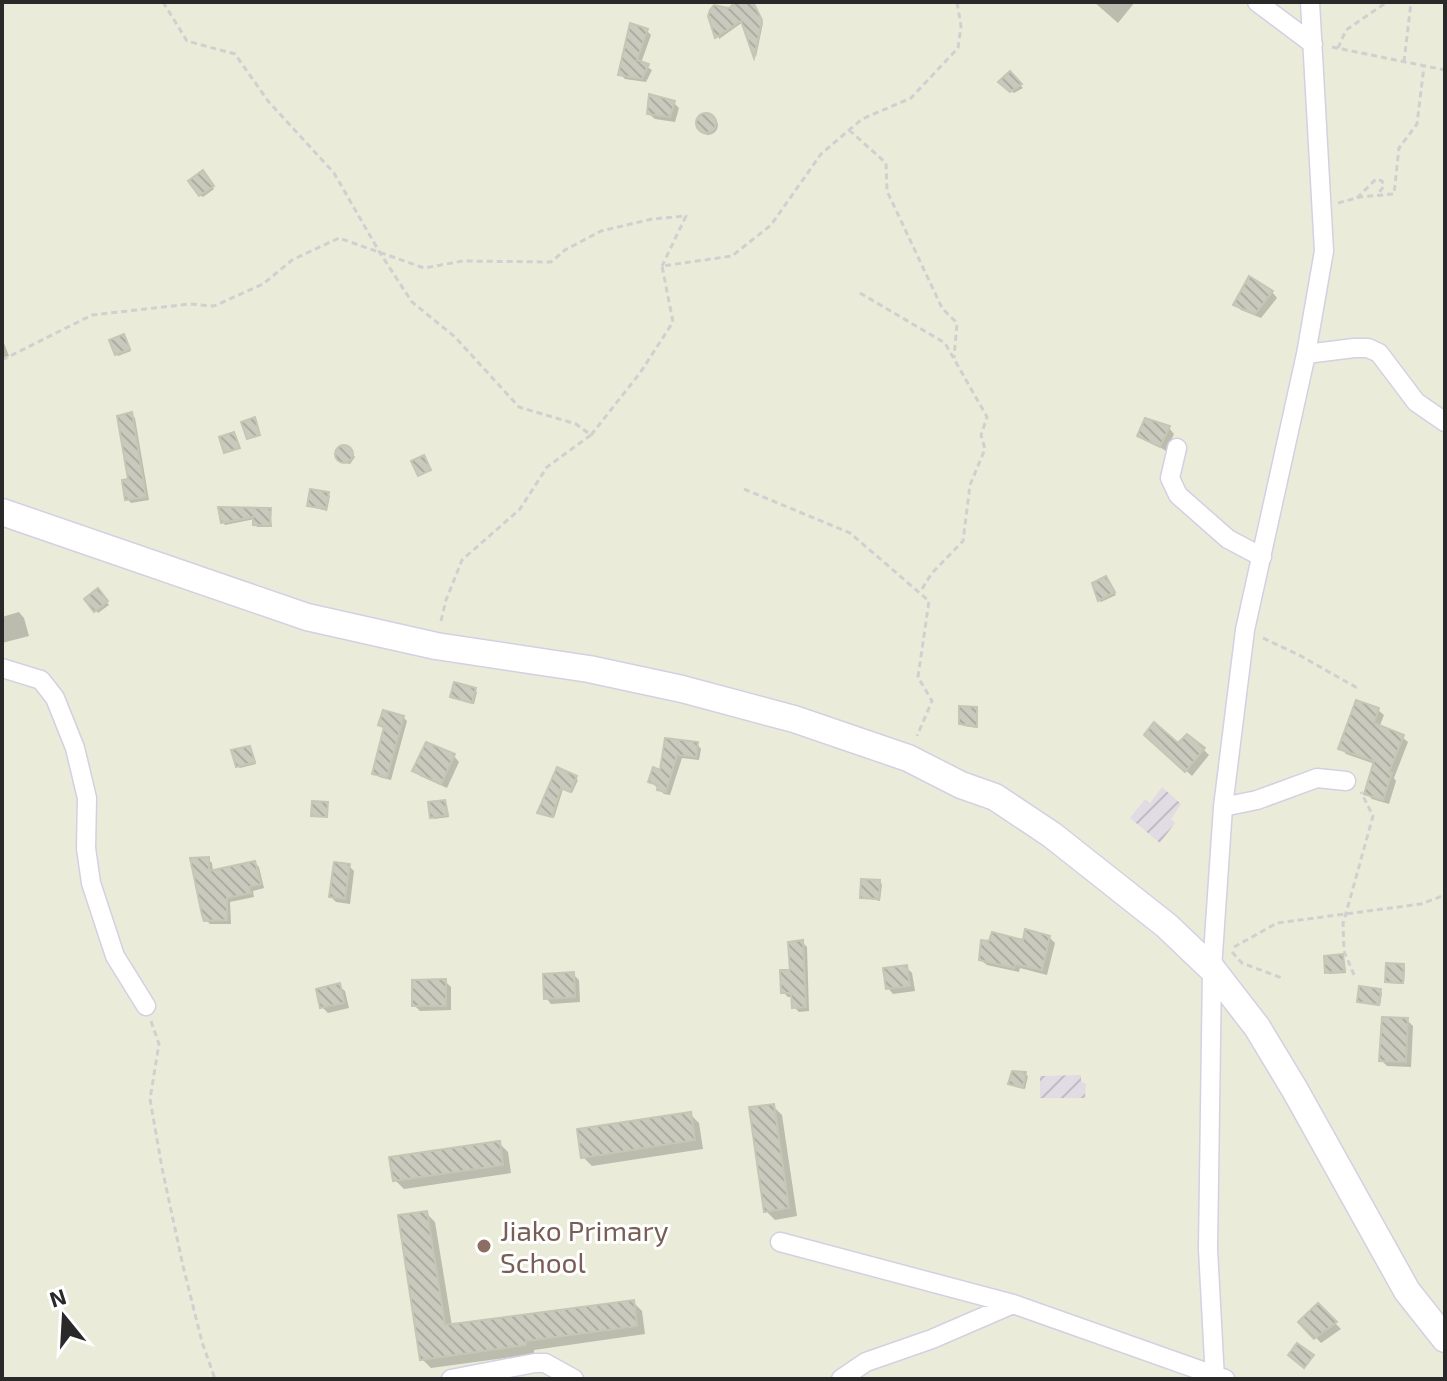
<svg xmlns="http://www.w3.org/2000/svg" width="1447" height="1381" viewBox="0 0 1447 1381" font-family="'Exo 2',sans-serif">
<style>
.industrial{fill:url(#industrial-furrows)}
.shadow{fill:#0003}
.building{fill:url(#building-back-hatch);stroke:#c6c6b4;stroke-width:2}
.lines{fill:none;stroke-linecap:round;stroke-linejoin:round}
.street-casing{stroke:#d4d0e2;stroke-width:21}
.secondary-casing{stroke:#d4d0e2;stroke-width:29}
.path{stroke:#d0d0d0;stroke-width:3;stroke-dasharray:6 4;stroke-linecap:butt}
.street{stroke:#fff;stroke-width:18}
.secondary{stroke:#fff;stroke-width:26}
.education-dot{fill:#8d6e63;stroke:#fff;stroke-width:3}
.labels{text-anchor:middle;dominant-baseline:central;stroke-width:6;stroke-linejoin:round;paint-order:stroke}
.education-label{font-size:28px;fill:#785e54;stroke:#fff;text-anchor:start}
</style>
<defs>
<pattern id="industrial-furrows" width="10" height="10" patternUnits="userSpaceOnUse" patternTransform="scale(2)"><rect width="10" height="10" fill="#e1dbe3"/><path d="M-1 1l2-2M0 10L10 0M9 11l2-2" fill="none" stroke="#c1bcc3"/></pattern>
<pattern id="building-back-hatch" width="6" height="6" patternUnits="userSpaceOnUse" patternTransform="scale(2)"><rect width="6" height="6" fill="#c9cabd"/><path d="M-1 5l2 2M0 0l6 6M5-1l2 2" fill="none" stroke="#adaea2"/></pattern>
</defs>
<rect width="100%" height="100%" fill="#ebebda"/>
<path class="industrial" d="M1162 787 1181 804 1171 819 1175 823 1160 843 1130 818 1145 799 1150 803Z
M1081 1075V1081L1086 1084 1085 1098H1040V1076Z"/>
<path class="shadow" d="M738 2H750L763 23 756 57 743 22 719 39 711 16 730 11Z
M1094 2H1135L1118 23Z
M647 31 651 35 641 63 652 70 646 82 625 79 620 74Z
M1010 74 1023 88 1014 93 1001 82Z
M674 103 679 108 675 122 655 119 649 114Z
M698 125a10 10 0 1 1 20 0a10 10 0 1 1-20 0Z
M205 175 214 189 203 197 200 195Z
M1272 292 1277 298 1261 318 1241 310 1235 305Z
M124 337 131 351 118 356 116 354Z
M2 338 9 356 2 359Z
M131 414 135 418 149 500 131 503 127 499 130 481Z
M1169 428 1174 434 1166 451 1140 435Z
M341 447H345L355 457 350 464 345 463 338 453Z
M328 494 330 496 327 511 309 506Z
M270 510 272 527H257L255 519 225 525 223 522Z
M1107 581 1116 595 1101 602 1099 600Z
M98 591 109 605 98 613 87 599Z
M19 612 24 618 29 636 2 643V617Z
M475 690 477 692 474 704 452 697Z
M976 709 978 728 964 726 961 723Z
M1378 710 1384 715 1379 728 1402 737 1408 742 1394 778 1396 781 1389 804 1372 799 1366 793 1375 764 1346 754 1341 748Z
M403 717 407 721 391 780 379 777 375 773 385 730 380 725Z
M1147 735 1178 746 1203 749 1209 755 1192 776Z
M667 740 697 744 701 749 699 760 682 758 670 795 664 794 650 781 662 773Z
M250 748 256 764 240 768 237 766Z
M454 756 459 762 447 788 420 776 415 770Z
M558 770 578 780 572 793 563 789 554 818 540 813Z
M445 802 449 817 434 819 432 817Z
M327 804 328 818 313 815Z
M208 859 212 863 213 872 255 863 259 867 264 888 253 891 254 897 230 902 231 924H210L206 920Z
M349 866 354 871 350 904 336 902 331 897Z
M879 882 882 884 880 901 862 897Z
M1049 937 1055 943 1047 975 1020 968 1019 972 987 965 981 960 1024 943Z
M802 942 807 947 809 1011 799 1012 794 1007 793 997H788L783 992Z
M1342 956 1346 973 1329 974 1327 972Z
M1403 966 1405 968 1404 984 1389 983 1387 981Z
M906 967 912 973 915 991 893 994 888 988Z
M573 974 579 980 580 1002 551 1004 546 998Z
M445 981 451 987V1010L420 1011 414 1005Z
M339 986 345 991 349 1008 328 1013 322 1007Z
M1380 991 1382 993 1380 1006 1359 1001Z
M1407 1020 1413 1026 1411 1067 1387 1066 1381 1060Z
M1025 1074 1028 1076 1025 1089 1010 1084Z
M773 1106 782 1115 797 1216 775 1220 766 1211Z
M690 1114 699 1123 703 1149 592 1166 583 1157Z
M499 1143 508 1152 511 1173 404 1189 395 1180Z
M426 1213 435 1222 452 1326 633 1302 642 1311 645 1334 534 1350V1354L431 1368 422 1359Z
M1318 1306 1341 1329 1321 1343 1301 1322Z"/>
<path class="building" d="M736 2H753L762 20 754 58 741 21 715 38 708 16 710 10 714 5 729 8Z
M630 23 648 29 637 60 649 64 642 79 618 75Z
M1010 71 1022 84 1010 92 998 82Z
M649 94 675 101 670 117 647 114Z
M696 123a10 10 0 1 1 20 0a10 10 0 1 1-20 0Z
M203 170 214 186 199 196 188 181Z
M1249 276 1273 291 1255 314 1233 305Z
M124 334 130 349 115 355 109 340Z
M132 412 146 497 125 500 122 480 128 479 117 416Z
M255 417 260 435 247 439 241 422Z
M1145 418 1170 426 1160 447 1137 436Z
M234 432 240 448 224 453 219 437Z
M335 454a9 9 0 1 1 18 0a9 9 0 1 1-18 0Z
M424 455 431 470 418 476 411 461Z
M310 489 329 492 326 509 307 506Z
M218 507 271 508 270 526 253 525V517L221 523Z
M1106 576 1115 592 1098 601 1092 583Z
M98 588 108 601 94 612 84 599Z
M454 682 476 688 472 703 450 697Z
M1356 700 1379 708 1374 723 1404 735 1389 772 1392 773 1383 800 1364 794 1374 761 1338 749Z
M959 706 977 707V727L959 724Z
M383 710 404 716 387 777 372 774 384 727 378 725Z
M1154 722 1178 743 1187 734 1205 748 1185 772 1144 735Z
M665 738 698 742 696 757 677 755 666 792 657 790 658 785 648 782 653 767 660 770Z
M426 742 455 754 441 784 412 771Z
M250 746 255 762 236 767 231 750Z
M557 767 577 776 570 792 561 788 552 817 537 813Z
M445 800 448 815 430 818 428 802Z
M312 801 328 802 327 817 311 816Z
M209 857V871L255 861 261 884 249 887 251 893 227 898V920L204 921 202 915 190 858Z
M334 862 350 864 345 899 329 897Z
M861 879 880 880 879 899 860 898Z
M1025 929 1050 936 1042 970 1015 964 1014 968 979 960 981 940 989 941 992 932 1023 940Z
M803 940 806 1007 792 1008 791 993H781L780 970H790L788 942Z
M1343 954 1345 971 1325 973 1324 956Z
M1386 963 1404 964 1403 983 1385 982Z
M907 965 910 986 886 989 883 968Z
M574 972 575 997 544 999 543 974Z
M446 979V1006H412V980Z
M340 983 344 1003 320 1008 316 989Z
M1359 986 1381 989 1379 1005 1357 1002Z
M1382 1017 1408 1018 1406 1062 1379 1061Z
M1012 1071 1026 1072 1023 1088 1008 1084Z
M774 1104 789 1208 764 1212 749 1107Z
M691 1112 695 1140 581 1158 577 1129Z
M500 1141 503 1165 393 1181 389 1157Z
M427 1211 445 1325 634 1300 637 1326 526 1341V1345L420 1360 398 1215Z
M1318 1303 1337 1322 1314 1339 1298 1322Z
M1297 1343 1314 1355 1304 1368 1288 1355Z"/>
<g class="lines">
<defs>
<path id="street" d="M1257 2 1313 44
M1306 354 1354 348H1368L1379 353 1416 402 1445 422
M1177 448 1170 478 1178 495 1228 539 1262 557
M2 668 41 680 55 698 75 748 87 798 86 848 91 883 115 956 146 1006
M1223 807 1257 800 1317 778 1346 781
M780 1242 1013 1304 1225 1379
M451 1379 535 1363H545L574 1379
M841 1379 866 1362 932 1339 1013 1304
M1215 1379 1208 1249 1212 969 1223 807 1245 630 1306 354 1324 251 1310 2"/>
<path id="secondary" d="M2 512 307 617 436 646 589 669 682 689 794 719 908 758 961 785 995 797 1052 835 1167 926 1212 969 1257 1027 1295 1090 1407 1291 1445 1339"/>
</defs>
<use href="#street" class="street-casing"/>
<use href="#secondary" class="secondary-casing"/>
<path class="path" d="M163 2 187 41 235 54 268 101 334 173 380 253 412 302 455 337 519 407 576 424 591 435 547 467 520 509 462 560 446 600 440 625
M1332 47 1445 70
M1338 48 1346 30 1387 2
M1404 62 1411 2
M849 130 886 163 887 191 942 308 957 323 954 358
M1357 198 1376 179 1382 181 1384 186 1378 194
M1338 203 1360 197 1394 194 1399 148 1417 124 1424 66
M860 293 945 343 987 417 981 435 985 449 970 485 963 541 932 573 920 592
M2 360 92 315 190 304 214 306 263 284 292 260 339 238 424 268 463 261 551 262 565 250 601 231 652 219 686 216 662 266
M591 435 640 373 673 322 662 266 732 256 771 225 821 154 862 119 911 98 958 48 961 26 957 2
M744 489 850 533 929 601 918 677 932 701 917 736
M1263 638 1299 655 1359 689
M1234 947 1277 923 1421 904 1445 895
M1232 952 1242 963 1282 978
M1354 975 1344 951 1343 924 1373 816 1361 792
M151 1021 159 1044 150 1099 162 1168 183 1266 202 1342 215 1379"/>
<use href="#street" class="street"/>
<use href="#secondary" class="secondary"/>
</g>
<circle class="education-dot" cx="484" cy="1246" r="8"/>
<g class="labels">
<g class="education-label">
<text x="500" y="1230">Jiako Primary<tspan x="500" dy="32">School</tspan></text>
</g>
</g>
<rect width="1447" height="1381" fill="none" stroke="#292929" stroke-width="8"/>
<g transform="translate(64 1317) rotate(342)" stroke="#ffffff" stroke-width="6" paint-order="stroke">
<path d="M0-6L14 30L0 20L-14 30Z" fill="#292929"/>
<text y="-12" font-size="22" font-weight="bold" text-anchor="middle" fill="#292929">N</text>
</g>
</svg>
